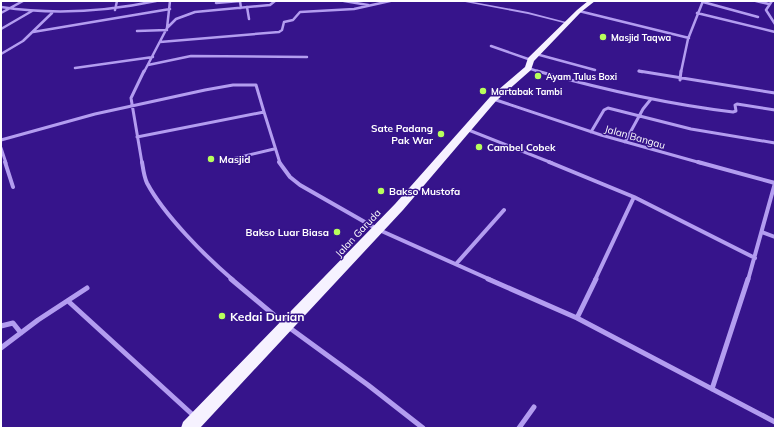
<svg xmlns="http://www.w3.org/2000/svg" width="776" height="429" viewBox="0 0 776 429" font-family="Mulish,sans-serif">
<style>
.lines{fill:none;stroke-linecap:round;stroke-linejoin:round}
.minor-far3{stroke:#b39df0;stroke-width:2.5}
.minor-far2{stroke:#b39df0;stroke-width:3}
.minor-far1{stroke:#b39df0;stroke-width:4}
.minor{stroke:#b39df0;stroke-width:5}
.tertiary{fill:#b39df0;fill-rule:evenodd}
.trunk{fill:#f6f2ff;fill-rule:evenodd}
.poi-dot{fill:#b8ff5c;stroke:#36148b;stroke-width:1.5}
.labels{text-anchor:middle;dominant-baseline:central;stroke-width:3;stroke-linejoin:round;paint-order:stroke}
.far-poi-label{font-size:9px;font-weight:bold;fill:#fff;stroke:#36148b;text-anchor:start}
.poi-label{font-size:10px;font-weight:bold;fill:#fff;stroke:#36148b;text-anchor:start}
.street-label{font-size:10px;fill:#fff;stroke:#36148b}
.near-poi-label{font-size:12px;font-weight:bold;fill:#fff;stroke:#36148b;text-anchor:start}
</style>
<rect width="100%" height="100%" fill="#36148b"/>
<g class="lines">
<path class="minor-far3" d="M217 1 216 3 240 1 241 8
M344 1 368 5
M756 1 769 4
M772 1 766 10 775 24
M703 2 758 17
M1 7C54 15 104 12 156 1
M247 7 249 19
M115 10 117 1
M579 11 689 38
M1 13 23 1
M697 13 775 32
M167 28 176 19 195 12 270 5 275 1
M1 29 32 11
M137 31 167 30
M33 32 170 9
M160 42 279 32 282 30 284 22 293 20 300 12 354 9 390 1
M491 46 531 60
M1 54 23 41 52 13
M536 54 595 70
M148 65 191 56 307 57
M75 68 153 57
M528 68 540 72
M639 71 642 72
M144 72 167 28 170 1
M681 72 688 39 703 1"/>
<path class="minor-far2" d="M537 71C601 89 666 104 733 112L736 111 735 105 737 104 775 110
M639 71 775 93
M680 80 681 71
M493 99 601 135 701 163
M466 129 552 163
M591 132 604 110 608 108 691 129 775 143
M137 137 264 112 280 163
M1 140 95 114 205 90 233 85H256L264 112
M625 142 643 109 651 99
M1 148 6 163
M228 160 274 149
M142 163 131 98 144 71"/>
<path class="minor-far1" d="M5 162 13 187
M142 162C143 168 144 177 147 183 164 215 205 256 233 280
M279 162 290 177 300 185 377 229 491 280
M549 162 634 197 755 258
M698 162 775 183
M762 232 775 237
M456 264 504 210
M595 280 634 197
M748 280 775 183"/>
<path class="minor" d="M231 279 287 326 368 385 423 428
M488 279 577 318 775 422
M68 301 194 416
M577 318 596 279
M1 326 13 323 21 333
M1 348 38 320 87 288
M712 389 748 279
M519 428 534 407"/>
<path class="tertiary" d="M460 1H468L528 12 570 23 568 24 528 14Z"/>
<path class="trunk" d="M588 1H595L581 12 534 61 531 70 496 101 403 210 200 428H181L183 422 395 204 490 97 525 67 528 58 577 10Z"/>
</g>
<g class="poi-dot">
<circle cx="603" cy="37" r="4"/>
<circle cx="538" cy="76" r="4"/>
<circle cx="483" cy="91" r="4"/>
<circle cx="441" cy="134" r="4"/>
<circle cx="479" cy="147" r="4"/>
<circle cx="211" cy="159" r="4"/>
<circle cx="381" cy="191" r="4"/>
<circle cx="337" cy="232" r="4"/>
<circle cx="222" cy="316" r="4"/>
</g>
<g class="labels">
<g class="far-poi-label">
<text x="611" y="37">Masjid Taqwa</text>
<text x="546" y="76">Ayam Tulus Boxi</text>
<text x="491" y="91">Martabak Tambi</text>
</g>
<g class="poi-label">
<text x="433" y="128" text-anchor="end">Sate Padang<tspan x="433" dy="12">Pak War</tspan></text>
<text x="487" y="147">Cambel Cobek</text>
<text x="219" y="159">Masjid</text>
<text x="389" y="191">Bakso Mustofa</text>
<text x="329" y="232" text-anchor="end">Bakso Luar Biasa</text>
</g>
<g class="street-label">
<text transform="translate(635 137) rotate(16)">Jalan Bangau</text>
<text transform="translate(358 233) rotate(-47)">Jalan Garuda</text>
</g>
<g class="near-poi-label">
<text x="230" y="316">Kedai Durian</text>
</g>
</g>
<rect width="776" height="429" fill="none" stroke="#ffffff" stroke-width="4"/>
</svg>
